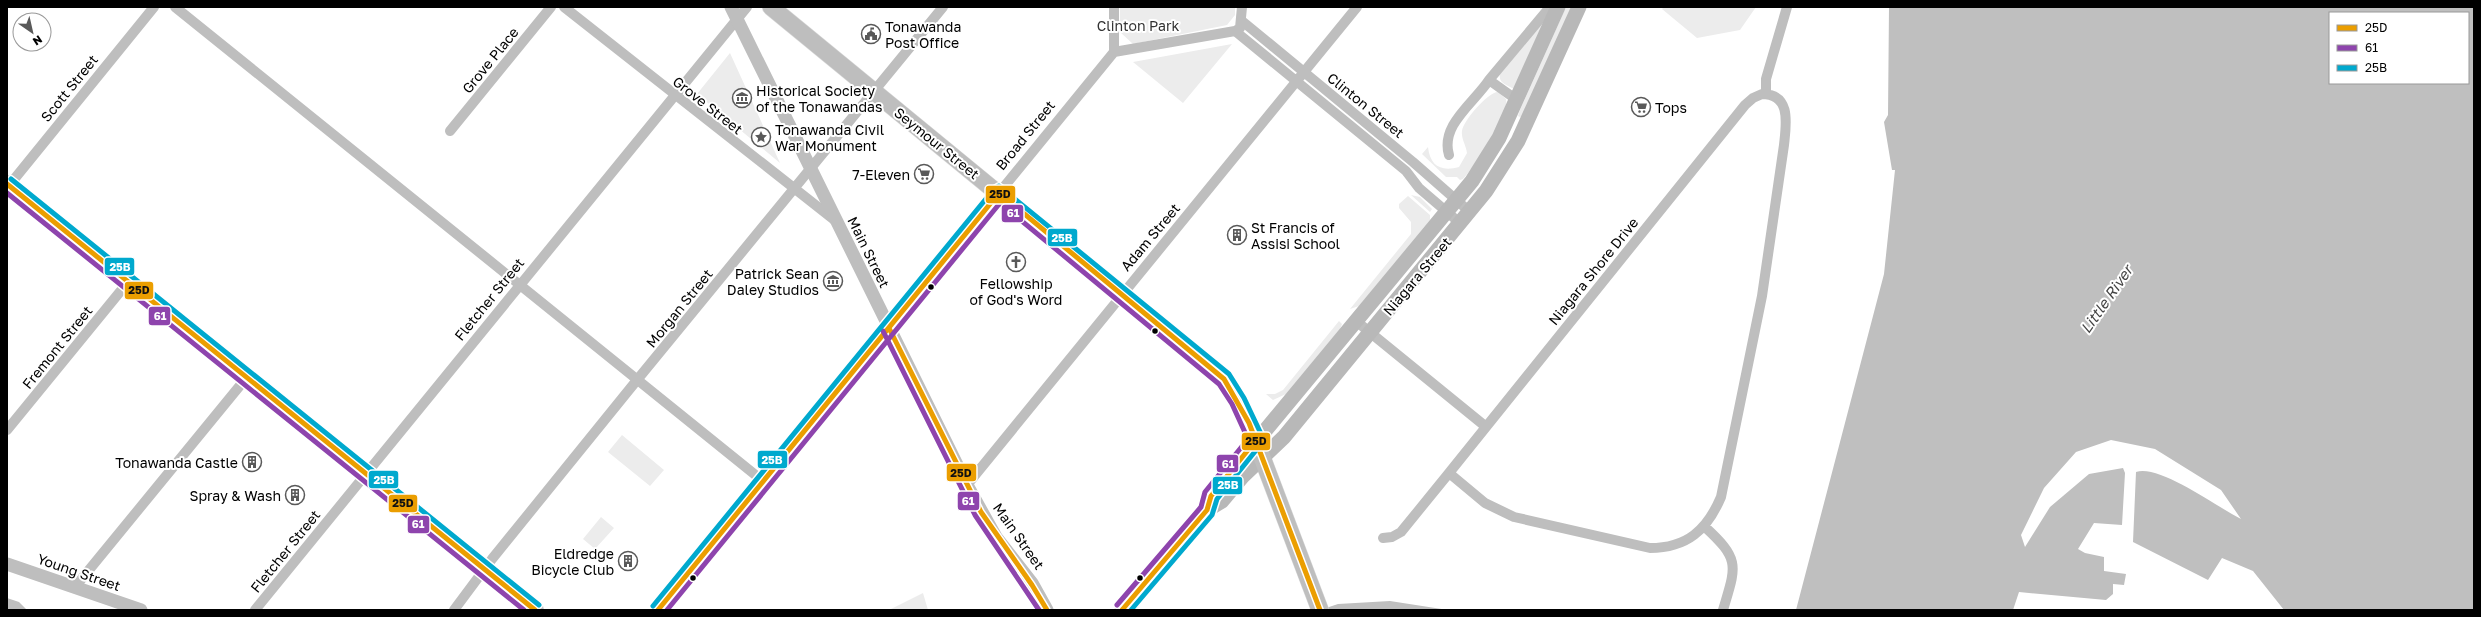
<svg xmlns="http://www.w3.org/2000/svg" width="2481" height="617" viewBox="0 0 2481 617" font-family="'Golos Text',sans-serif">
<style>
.green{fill:#ececec}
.water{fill:#bfbfbf;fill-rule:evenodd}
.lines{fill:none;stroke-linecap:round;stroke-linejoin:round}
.primary-casing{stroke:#dbdbdb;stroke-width:18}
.minor{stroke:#bebebe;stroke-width:10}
.tertiary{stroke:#bebebe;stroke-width:13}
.secondary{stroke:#b8b8b8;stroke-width:15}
.primary{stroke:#bebebe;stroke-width:17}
.bus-1-casing{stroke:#fff;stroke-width:8}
.bus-2-casing{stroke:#fff;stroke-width:8}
.bus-3-casing{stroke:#fff;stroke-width:8}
.bus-1{stroke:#eb9e00;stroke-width:5}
.bus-2{stroke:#8e44ad;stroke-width:5}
.bus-3{stroke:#00a9ce;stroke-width:5}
.bus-dot{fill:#000;stroke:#fff;stroke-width:1.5}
.labels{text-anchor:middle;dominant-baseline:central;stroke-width:4;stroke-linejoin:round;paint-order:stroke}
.park-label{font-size:14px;fill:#333;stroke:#fff}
.poi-label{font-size:14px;fill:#000;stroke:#fff;text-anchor:start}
.street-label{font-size:14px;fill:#000;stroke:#fff}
.water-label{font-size:15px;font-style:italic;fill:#444;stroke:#fff}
.line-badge{stroke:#fff;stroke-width:1.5}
.badge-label{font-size:11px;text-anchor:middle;font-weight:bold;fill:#fff}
.pale-badge-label{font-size:11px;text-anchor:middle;font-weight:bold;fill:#111}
</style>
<rect width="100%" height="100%" fill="#fff"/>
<path class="green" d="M1120 7H1235V15L1227 25 1133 44 1120 32Z
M1566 7H1572L1522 118 1518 116 1520 110Z
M1664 7H1756L1740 30 1697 38 1662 9Z
M1545 18 1514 89C1507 85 1498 83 1500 74Z
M1232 44 1183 103 1133 62Z
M730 53 780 163 697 94Z
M1498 92 1506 99C1510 113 1473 168 1463 179L1460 180 1457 177H1446L1422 154 1428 147C1430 166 1441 172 1459 167L1467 153C1466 145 1461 139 1462 131 1463 121 1488 92 1498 92Z
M1411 195 1420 197 1432 209 1430 212Z
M1408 196 1430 215V220L1359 306 1350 309 1411 234V222L1399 208V204Z
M1339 321 1342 324 1340 329 1286 394 1273 400 1266 394H1275L1283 390Z
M622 435 664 470 650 486 608 452Z
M601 517 614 528 595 549 583 539Z
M923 593 928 610H889Z"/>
<path class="water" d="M1889 7H2474V610H2284L2253 571 2222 558 2208 580 2133 542 2136 472C2159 464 2217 507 2241 519L2221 490 2155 449 2111 440 2076 452 2044 488 2021 535 2025 547 2050 507 2089 474 2123 468 2125 473 2122 525 2094 523 2078 549 2085 553 2104 557V571L2126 574 2124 585 2113 584V594L2106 600 2019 592 2013 610H1796L1884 274 1895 170H1892L1884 122 1888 115ZM2330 13H2468V83H2330Z
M7 598 19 602 27 610H7Z
M1390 601 1448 610H1320L1338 604Z"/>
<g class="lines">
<defs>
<path id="primary" d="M771 7 1224 379 1249 423 1320 610
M7 184 535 610"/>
</defs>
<use href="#primary" class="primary-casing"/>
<path class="minor" d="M175 7 763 481
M564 7 837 222
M1114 7V52
M1242 21 1413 162 1470 212
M1235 31 1406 171 1419 188 1461 224
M1114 52 1235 31 1240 28 1242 7
M1489 80 1550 7
M1762 94C1792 94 1786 125 1784 145L1762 296 1721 497C1707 530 1687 548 1650 548L1514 517 1485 503 1449 473 1745 105 1753 98Z
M1766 94V79L1787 7
M450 131 551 7
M1449 155C1440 125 1474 103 1489 80L1517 100
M7 188 154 7
M999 193 1114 52
M1356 321 1485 426
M7 430 128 282
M967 485 1357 7
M1705 527C1741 560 1736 566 1723 610
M1383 538 1392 537 1401 532 1449 473
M75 587 247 377
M255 610 747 7
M454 610 492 559 637 380 943 7"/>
<path class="tertiary" d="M731 7 967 485 996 537 1032 583 1047 610
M7 564 141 610
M658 610 999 193"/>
<path class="secondary" d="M1207 510 1211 496 1472 181 1499 138 1558 7
M1122 610 1207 510 1222 501 1243 476 1284 437 1486 191 1518 141 1579 7"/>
<use href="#primary" class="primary"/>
<defs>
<path id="bus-1" d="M7 184 535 610
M889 328 981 512 1032 585 1047 610
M658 610 999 193 1224 379 1249 423 1320 610
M1122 610 1207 510 1211 496 1256 440"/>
<path id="bus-2" d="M7 193 524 610
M883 331 975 515 1039 610
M667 610 1000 203 1219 384 1232 404 1248 439 1205 492 1201 507 1117 605"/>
<path id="bus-3" d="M11 179 539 605
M653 606 994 189 999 186 1229 374 1244 398 1263 438 1261 444 1217 499 1212 515 1131 610"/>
</defs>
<use href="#bus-1" class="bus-1-casing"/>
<use href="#bus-2" class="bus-2-casing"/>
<use href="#bus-3" class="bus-3-casing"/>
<use href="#bus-1" class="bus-1"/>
<use href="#bus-2" class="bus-2"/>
<use href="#bus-3" class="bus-3"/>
</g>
<defs>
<symbol id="civic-ring" viewBox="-11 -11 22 22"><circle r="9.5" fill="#fff" stroke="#595959" stroke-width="1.5"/><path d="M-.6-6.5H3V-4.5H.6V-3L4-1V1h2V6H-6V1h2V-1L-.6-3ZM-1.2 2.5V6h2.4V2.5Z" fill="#595959"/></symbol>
<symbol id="museum-ring" viewBox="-11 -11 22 22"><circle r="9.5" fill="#fff" stroke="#595959" stroke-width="1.5"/><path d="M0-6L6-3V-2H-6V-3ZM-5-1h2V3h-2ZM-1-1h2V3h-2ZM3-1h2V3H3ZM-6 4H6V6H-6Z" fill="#595959"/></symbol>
<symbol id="supermarket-ring" viewBox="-11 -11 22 22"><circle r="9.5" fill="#fff" stroke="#595959" stroke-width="1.5"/><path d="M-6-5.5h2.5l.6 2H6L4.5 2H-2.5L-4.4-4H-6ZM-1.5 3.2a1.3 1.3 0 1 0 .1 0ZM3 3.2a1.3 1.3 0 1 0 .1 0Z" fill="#595959"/></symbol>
<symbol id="sight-ring" viewBox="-11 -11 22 22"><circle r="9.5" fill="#fff" stroke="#595959" stroke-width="1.5"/><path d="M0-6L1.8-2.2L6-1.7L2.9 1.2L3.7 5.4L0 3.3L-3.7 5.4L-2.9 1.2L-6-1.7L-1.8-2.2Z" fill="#595959"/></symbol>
<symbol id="building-ring" viewBox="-11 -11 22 22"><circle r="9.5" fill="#fff" stroke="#595959" stroke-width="1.5"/><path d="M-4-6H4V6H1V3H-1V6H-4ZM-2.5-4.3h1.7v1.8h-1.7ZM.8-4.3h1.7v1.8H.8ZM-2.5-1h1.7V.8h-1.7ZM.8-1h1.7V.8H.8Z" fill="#595959"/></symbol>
<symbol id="church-ring" viewBox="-11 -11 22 22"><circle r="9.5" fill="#fff" stroke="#595959" stroke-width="1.5"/><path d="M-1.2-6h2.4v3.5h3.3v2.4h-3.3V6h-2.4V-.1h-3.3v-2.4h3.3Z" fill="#595959"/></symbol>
</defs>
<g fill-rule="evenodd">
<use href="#civic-ring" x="860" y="23" width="22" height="22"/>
<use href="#museum-ring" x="731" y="87" width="22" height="22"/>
<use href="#supermarket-ring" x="1630" y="96" width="22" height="22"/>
<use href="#sight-ring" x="750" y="126" width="22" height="22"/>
<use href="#supermarket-ring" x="913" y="163" width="22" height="22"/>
<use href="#building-ring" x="1226" y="224" width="22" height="22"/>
<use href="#church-ring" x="1005" y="251" width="22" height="22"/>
<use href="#museum-ring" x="822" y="270" width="22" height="22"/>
<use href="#building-ring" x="241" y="451" width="22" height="22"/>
<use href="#building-ring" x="284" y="484" width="22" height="22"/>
<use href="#building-ring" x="617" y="550" width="22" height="22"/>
</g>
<g class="bus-dot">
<circle cx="931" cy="287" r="3.5"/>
<circle cx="1155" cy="331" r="3.5"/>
<circle cx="693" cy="578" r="3.5"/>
<circle cx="1140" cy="578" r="3.5"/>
</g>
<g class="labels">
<g class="park-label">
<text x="1138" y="25">Clinton Park</text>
</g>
<g class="poi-label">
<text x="885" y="26">Tonawanda<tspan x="885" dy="16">Post Office</tspan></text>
<text x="756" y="90">Historical Society<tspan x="756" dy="16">of the Tonawandas</tspan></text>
<text x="1655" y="107">Tops</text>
<text x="775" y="129">Tonawanda Civil<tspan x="775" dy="16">War Monument</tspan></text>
<text x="910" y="174" text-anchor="end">7-Eleven</text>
<text x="1251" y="227">St Francis of<tspan x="1251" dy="16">Assisi School</tspan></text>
<text x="819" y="273" text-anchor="end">Patrick Sean<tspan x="819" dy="16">Daley Studios</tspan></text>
<text x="1016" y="283" text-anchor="middle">Fellowship<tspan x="1016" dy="16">of God's Word</tspan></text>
<text x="238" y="462" text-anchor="end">Tonawanda Castle</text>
<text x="281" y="495" text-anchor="end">Spray &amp; Wash</text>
<text x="614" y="553" text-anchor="end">Eldredge<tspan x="614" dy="16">Bicycle Club</tspan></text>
</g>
<g class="street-label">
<text transform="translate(490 60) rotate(-51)">Grove Place</text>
<text transform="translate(69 88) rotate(-51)">Scott Street</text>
<text transform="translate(708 105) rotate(38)">Grove Street</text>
<text transform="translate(1366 105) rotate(39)">Clinton Street</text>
<text transform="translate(1025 135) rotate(-51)">Broad Street</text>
<text transform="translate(937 143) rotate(39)">Seymour Street</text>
<text transform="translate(1150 237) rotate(-50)">Adam Street</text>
<text transform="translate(869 252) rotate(64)">Main Street</text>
<text transform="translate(1593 271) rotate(-51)">Niagara Shore Drive</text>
<text transform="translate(1417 276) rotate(-50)">Niagara Street</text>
<text transform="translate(489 299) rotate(-51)">Fletcher Street</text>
<text transform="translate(679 308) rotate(-51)">Morgan Street</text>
<text transform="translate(57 347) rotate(-51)">Fremont Street</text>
<text transform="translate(1019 536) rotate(55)">Main Street</text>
<text transform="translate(285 551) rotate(-51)">Fletcher Street</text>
<text transform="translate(79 572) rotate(19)">Young Street</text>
</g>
<g class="water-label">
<text transform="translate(2106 299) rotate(-55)">Little River</text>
</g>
</g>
<g class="line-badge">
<rect x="985" y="185" width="31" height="19" rx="4" fill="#eb9e00"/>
<rect x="1001" y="204" width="23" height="19" rx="4" fill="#8e44ad"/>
<rect x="1047" y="228" width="31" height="19" rx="4" fill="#00a9ce"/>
<rect x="104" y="257" width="31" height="19" rx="4" fill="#00a9ce"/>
<rect x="124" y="281" width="30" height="19" rx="4" fill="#eb9e00"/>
<rect x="148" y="306" width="23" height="20" rx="4" fill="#8e44ad"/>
<rect x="1241" y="432" width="30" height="19" rx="4" fill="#eb9e00"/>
<rect x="757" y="450" width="31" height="19" rx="4" fill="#00a9ce"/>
<rect x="1216" y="454" width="23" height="19" rx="4" fill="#8e44ad"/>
<rect x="946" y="463" width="31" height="19" rx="4" fill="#eb9e00"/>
<rect x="368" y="470" width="31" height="19" rx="4" fill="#00a9ce"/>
<rect x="1212" y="476" width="31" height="19" rx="4" fill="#00a9ce"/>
<rect x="957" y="491" width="23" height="20" rx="4" fill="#8e44ad"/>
<rect x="388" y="494" width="30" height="19" rx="4" fill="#eb9e00"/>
<rect x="407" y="515" width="23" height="19" rx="4" fill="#8e44ad"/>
</g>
<g class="badge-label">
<text x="1013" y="217">61</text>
<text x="1062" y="242">25B</text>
<text x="120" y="271">25B</text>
<text x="160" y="320">61</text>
<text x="772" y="464">25B</text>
<text x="1228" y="468">61</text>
<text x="384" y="484">25B</text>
<text x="1228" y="489">25B</text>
<text x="968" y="505">61</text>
<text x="418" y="528">61</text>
</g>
<g class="pale-badge-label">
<text x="1000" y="198">25D</text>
<text x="139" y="294">25D</text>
<text x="1256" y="445">25D</text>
<text x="961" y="477">25D</text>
<text x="403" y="507">25D</text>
</g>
<rect width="2481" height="617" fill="none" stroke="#000000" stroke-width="16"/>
<rect x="2329" y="12" width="140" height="72" fill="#ffffff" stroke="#999999"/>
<rect x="2337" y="25" width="20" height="6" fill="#eb9e00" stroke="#999999"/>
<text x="2365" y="32" font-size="12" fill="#000000">25D</text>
<rect x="2337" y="45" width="20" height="6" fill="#8e44ad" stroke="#999999"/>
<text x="2365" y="52" font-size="12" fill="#000000">61</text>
<rect x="2337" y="65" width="20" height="6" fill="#00a9ce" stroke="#999999"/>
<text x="2365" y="72" font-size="12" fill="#000000">25B</text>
<g transform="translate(32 32) rotate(146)"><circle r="19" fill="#ffffff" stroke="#999999"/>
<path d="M0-3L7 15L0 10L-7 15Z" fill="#595959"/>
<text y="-6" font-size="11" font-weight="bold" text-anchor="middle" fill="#000000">N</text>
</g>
</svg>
